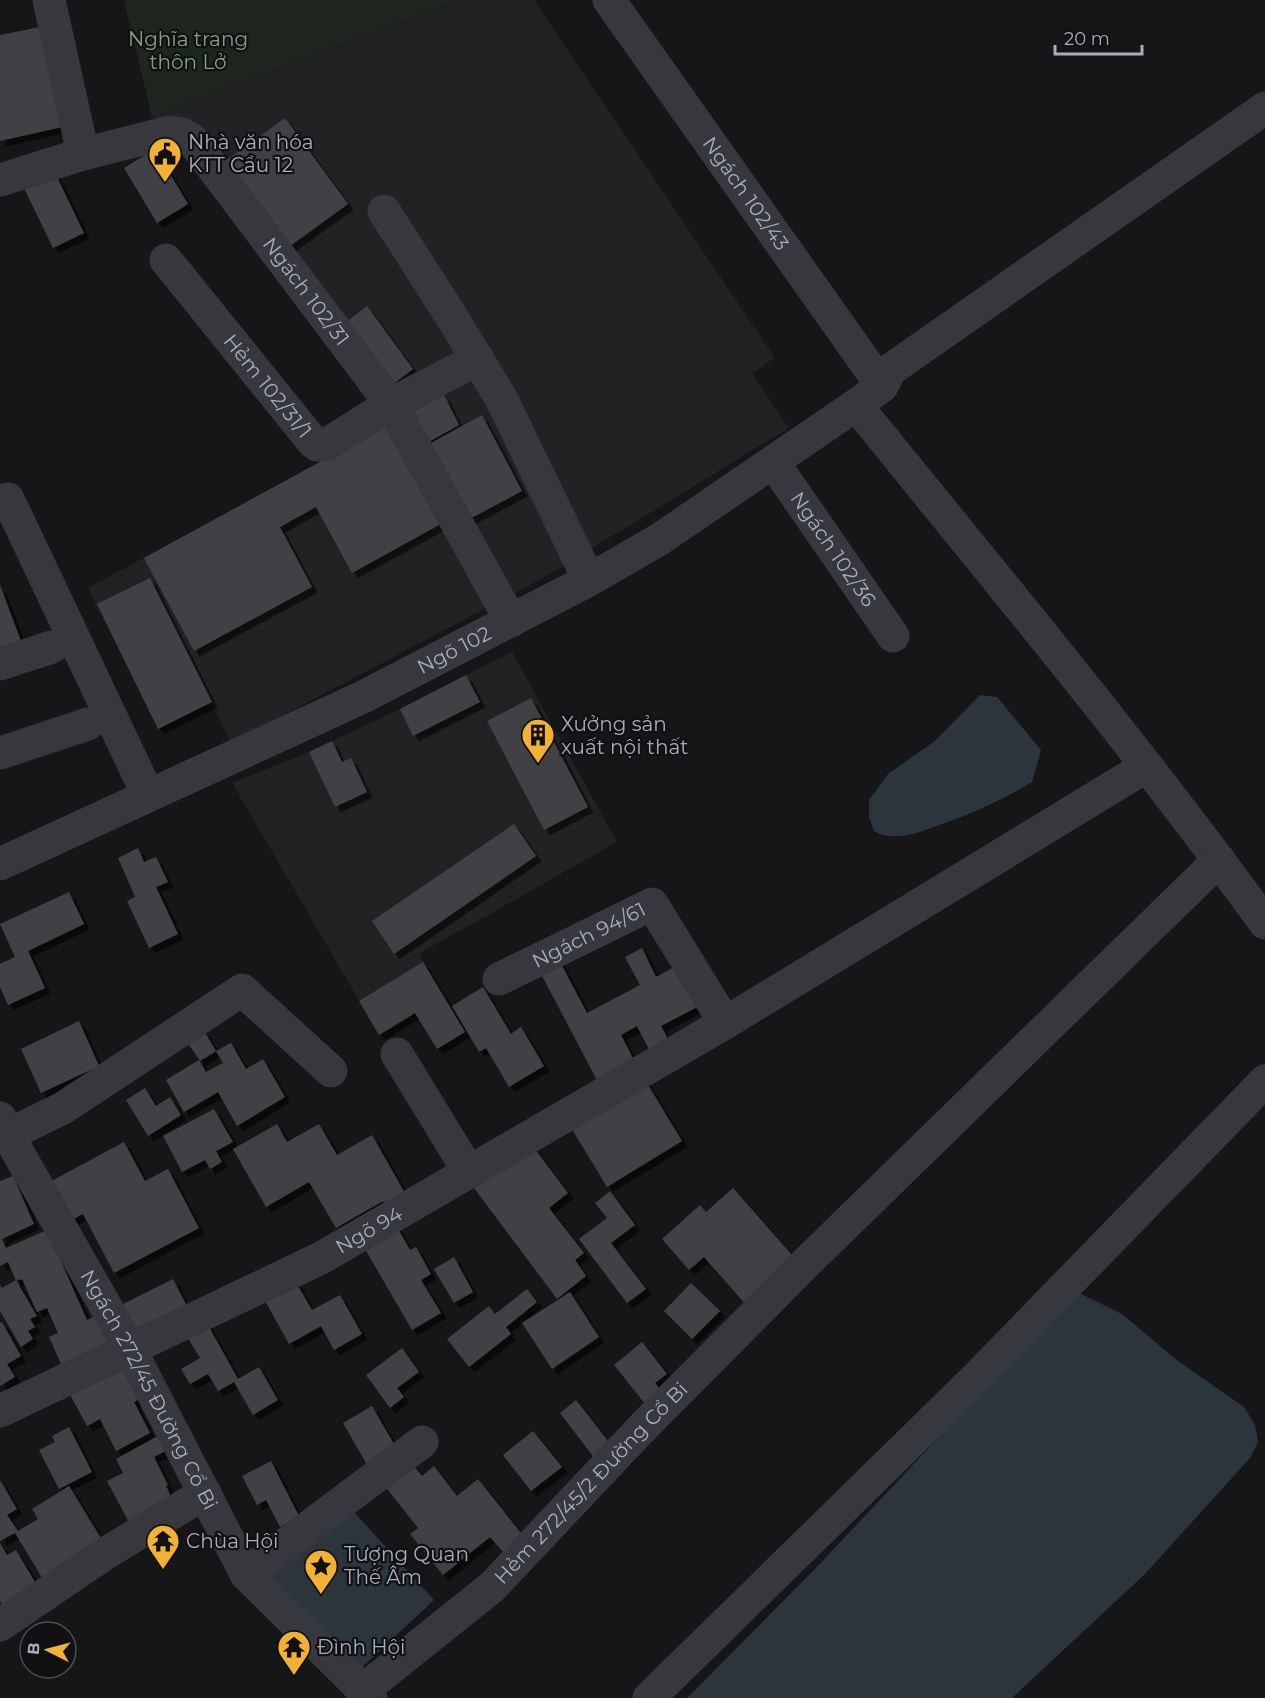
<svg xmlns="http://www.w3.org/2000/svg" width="1265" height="1698" viewBox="0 0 1265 1698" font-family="Montserrat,sans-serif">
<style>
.built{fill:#222225}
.green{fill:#1e261f}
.water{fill:#2c353c}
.building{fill:#404145;filter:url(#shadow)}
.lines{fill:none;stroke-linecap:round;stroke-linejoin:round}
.minor{stroke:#37383d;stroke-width:33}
.labels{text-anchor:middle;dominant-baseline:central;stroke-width:4.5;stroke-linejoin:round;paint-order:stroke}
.park-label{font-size:20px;fill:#7fa381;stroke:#111113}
.poi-label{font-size:20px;fill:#a8adb8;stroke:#111113;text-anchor:start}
.street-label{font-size:20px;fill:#a8adb8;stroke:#111113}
</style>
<defs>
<filter id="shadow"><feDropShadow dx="5.5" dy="5.5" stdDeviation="0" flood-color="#0009"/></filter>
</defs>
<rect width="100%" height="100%" fill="#161618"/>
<path class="built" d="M461 0H534L775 358 752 373 789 428 547 576 231 743 211 702 158 729 88 588 395 421 224 162 152 117Z
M512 652 617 842 419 954 443 996 379 1035 232 783 309 752 400 709Z"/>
<path class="green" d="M124 0H460L152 117Z"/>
<path class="water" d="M980 695 997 697 1041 750 1032 782C1004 799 975 812 945 823 930 828 915 835 900 836 890 837 882 836 874 831L869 817V800L888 774 935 741Z
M1079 1293 1122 1314 1178 1361 1244 1407 1255 1425 1258 1442 1250 1458 1145 1574 1012 1698H687L813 1571 1043 1327Z
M345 1502 434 1600 358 1671 268 1572Z"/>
<path class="building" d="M50 25 71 125 0 141V35Z
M285 118 348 204 286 249 224 162Z
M155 149 188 204 157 223 124 168Z
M53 169 84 233 53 248 22 184Z
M367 306 413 369 385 390 340 327Z
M444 395 459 425 423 445 407 415Z
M482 415 522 491 464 522 424 447Z
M395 421 448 520 352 573 316 507 280 527 312 587 194 651 144 558Z
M150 578 212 702 158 729 97 604Z
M0 585 21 641 0 649Z
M466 675 480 702 413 736 400 709Z
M531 698 588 807 544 830 487 721Z
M332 741 342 762 351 758 367 792 335 807 309 752Z
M514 824 536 856 394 954 372 921Z
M138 848 144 862 156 857 168 882 156 887 178 934 149 948 127 901 135 897 118 858Z
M69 892 84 924 28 951 45 988 8 1005 0 987V964L15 957 0 924Z
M642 948 656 977 680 964 701 1005 661 1026 673 1048 654 1059 637 1026 621 1035 637 1066 600 1086 539 970 559 960 587 1013 640 985 625 957Z
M423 962 465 1032 437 1049 415 1013 379 1035 359 1001Z
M483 987 511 1034 521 1027 544 1066 509 1087 486 1048 479 1052 452 1006Z
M79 1021 99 1066 41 1093 21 1049Z
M204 1031 216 1051 200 1061 187 1042Z
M231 1043 246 1069 263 1059 285 1097 237 1126 218 1092 184 1112 166 1080 199 1060 206 1072 223 1063 216 1051Z
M642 1075 682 1141 607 1187 567 1121Z
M145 1088 156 1106 170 1097 181 1115 148 1136 126 1100Z
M214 1109 233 1142 216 1151 222 1162 210 1169 205 1160 182 1172 163 1136Z
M277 1124 287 1142 319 1124 337 1155 372 1135 406 1195 386 1206 383 1201 336 1228 309 1182 266 1207 233 1149Z
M124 1142 145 1181 168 1169 199 1228 114 1273 83 1214 66 1223 46 1184Z
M531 1144 568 1193 549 1208 584 1253 575 1260 586 1276 557 1299 474 1188Z
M13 1176 34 1224 2 1239 6 1248 47 1230 87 1320 106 1311 123 1349 66 1375 49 1337 58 1333 47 1308 37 1312 22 1279 16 1281 8 1262 0 1266V1181Z
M733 1188 798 1262 748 1307 704 1257 689 1270 662 1239 700 1205 706 1212Z
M610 1191 635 1225 611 1243 646 1289 627 1303 579 1239 607 1218 595 1203Z
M393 1220 410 1250 416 1247 431 1274 421 1280 441 1313 412 1330 365 1249Z
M454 1257 473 1292 454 1303 434 1269Z
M173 1279 191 1314 137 1342 119 1306Z
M294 1279 312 1310 340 1295 362 1334 334 1350 321 1326 289 1344 263 1297Z
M16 1280 37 1316 30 1319 35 1327 28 1331 33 1339 21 1347 0 1311V1285L2 1288Z
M691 1283 720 1311 692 1339 664 1311Z
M527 1289 537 1302 506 1327 511 1334 469 1367 447 1339 489 1306 495 1314Z
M570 1292 599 1337 552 1369 522 1323Z
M204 1318 238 1379 259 1367 278 1400 253 1415 234 1382 218 1391 208 1374 190 1384 181 1369 200 1358 183 1330Z
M2 1322 21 1356 7 1364 15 1377 0 1386V1323Z
M642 1342 667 1374 655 1383 666 1397 650 1410 614 1365Z
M402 1348 419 1372 397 1388 404 1397 390 1408 366 1375Z
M131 1358 149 1394 134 1402 150 1433 116 1451 100 1419 87 1426 68 1391Z
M576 1400 612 1446 595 1459 560 1413Z
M372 1406 398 1451 369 1468 343 1423Z
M69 1427 92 1472 59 1489 39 1450 55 1442 52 1436Z
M167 1431 175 1446 154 1457 168 1485 166 1486 176 1507 133 1530 107 1481 123 1473 116 1459Z
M533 1431 562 1467 531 1491 503 1455Z
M407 1458 422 1476 434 1466 457 1496 478 1479 524 1537 504 1553 490 1537 443 1575 410 1534 418 1528 380 1480Z
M271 1461 299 1516 280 1527 266 1500 257 1505 242 1476Z
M0 1480 17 1509 7 1515 18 1531 38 1519 32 1509 69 1486 107 1548 47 1586 15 1533 0 1541Z
M0 1543 7 1555 16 1550 39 1589 5 1609 0 1601Z"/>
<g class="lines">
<g class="minor">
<path d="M49 0 83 154"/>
<path id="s1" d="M609 0 882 386"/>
<path id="s2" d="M0 180 83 154 170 132 182 134 192 140 391 404 511 621"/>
<path d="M384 211 453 319 502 400 589 580"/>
<path id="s3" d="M166 260 313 442 317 445 327 444 391 404 478 359"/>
<path d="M856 405C994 576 1136 745 1265 923"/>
<path id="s4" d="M773 462 893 636"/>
<path d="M0 501 8 499 148 795"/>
<path d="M0 664 52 647"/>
<path d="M0 753 88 724"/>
<path id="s5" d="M0 864 363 697 589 580 660 539 856 405 882 386 890 370 1265 108"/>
<path id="s6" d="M499 979 652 904 725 1023"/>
<path d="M397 1054 469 1172"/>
<path id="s7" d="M0 1118 8 1135 130 1349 246 1574 371 1698"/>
<path d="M8 1135 63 1108 242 990 331 1071"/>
<path id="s8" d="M0 1411 321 1258 725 1023 1147 766"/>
<path d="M246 1574 422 1442"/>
<path d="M0 1625 103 1555 205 1493"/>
<path id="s9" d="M362 1691 492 1587 642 1428 809 1260 1219 860"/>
<path d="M649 1698 975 1379 1265 1081"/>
</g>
</g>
<defs>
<symbol id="civic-pin" viewBox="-11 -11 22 30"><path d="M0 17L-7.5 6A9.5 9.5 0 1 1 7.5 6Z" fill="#f2b134" stroke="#111113"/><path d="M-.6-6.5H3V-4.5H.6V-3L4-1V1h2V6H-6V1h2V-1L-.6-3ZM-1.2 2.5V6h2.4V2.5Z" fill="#111"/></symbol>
<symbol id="building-pin" viewBox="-11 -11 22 30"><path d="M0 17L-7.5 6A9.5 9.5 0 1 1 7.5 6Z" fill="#f2b134" stroke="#111113"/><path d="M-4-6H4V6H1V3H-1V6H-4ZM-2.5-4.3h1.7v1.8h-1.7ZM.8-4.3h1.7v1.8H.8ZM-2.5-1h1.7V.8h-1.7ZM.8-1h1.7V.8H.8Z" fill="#111"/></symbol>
<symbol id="temple-pin" viewBox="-11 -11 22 30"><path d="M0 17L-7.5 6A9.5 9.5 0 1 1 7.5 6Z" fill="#f2b134" stroke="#111113"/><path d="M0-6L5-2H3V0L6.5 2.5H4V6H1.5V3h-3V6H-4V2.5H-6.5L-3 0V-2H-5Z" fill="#111"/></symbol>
<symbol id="sight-pin" viewBox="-11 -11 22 30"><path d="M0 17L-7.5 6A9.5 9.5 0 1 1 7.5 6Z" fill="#f2b134" stroke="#111113"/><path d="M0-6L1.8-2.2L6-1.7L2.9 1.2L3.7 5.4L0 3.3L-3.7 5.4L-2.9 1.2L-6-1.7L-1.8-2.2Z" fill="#111"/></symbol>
</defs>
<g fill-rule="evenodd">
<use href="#civic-pin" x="146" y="135" width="38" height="52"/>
<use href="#building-pin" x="519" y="716" width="38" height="52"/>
<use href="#temple-pin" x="144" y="1522" width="38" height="52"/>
<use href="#sight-pin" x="302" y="1547" width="38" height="52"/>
<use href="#temple-pin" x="275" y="1628" width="38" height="52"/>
</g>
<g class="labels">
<g class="park-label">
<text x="188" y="39">Nghĩa trang<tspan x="188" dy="23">thôn Lở</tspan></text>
</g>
<g class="poi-label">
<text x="188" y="142">Nhà văn hóa<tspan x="188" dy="23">KTT Cầu 12</tspan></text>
<text x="561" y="724">Xưởng sản<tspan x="561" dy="23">xuất nội thất</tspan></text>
<text x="186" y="1541">Chùa Hội</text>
<text x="344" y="1554">Tượng Quan<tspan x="344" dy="23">Thế Âm</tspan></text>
<text x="317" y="1647">Đình Hội</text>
</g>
<g class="street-label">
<text stroke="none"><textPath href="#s1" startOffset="237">Ngách 102/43</textPath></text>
<text stroke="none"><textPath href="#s2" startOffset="390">Ngách 102/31</textPath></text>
<text stroke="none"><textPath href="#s3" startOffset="162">Hẻm 102/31/1</textPath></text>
<text stroke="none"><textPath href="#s4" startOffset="106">Ngách 102/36</textPath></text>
<text stroke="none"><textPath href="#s5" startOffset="502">Ngõ 102</textPath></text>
<text stroke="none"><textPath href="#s6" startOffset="100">Ngách 94/61</textPath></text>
<text stroke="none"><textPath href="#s8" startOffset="411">Ngõ 94</textPath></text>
<text stroke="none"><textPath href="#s7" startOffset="310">Ngách 272/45 Đường Cổ Bi</textPath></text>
<text stroke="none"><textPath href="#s9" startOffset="310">Hẻm 272/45/2 Đường Cổ Bi</textPath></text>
</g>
</g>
<g transform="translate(48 1650) rotate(276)"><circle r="28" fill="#111113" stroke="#4d4f55" stroke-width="1.5"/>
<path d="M0-4.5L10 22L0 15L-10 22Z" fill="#f2b134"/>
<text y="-9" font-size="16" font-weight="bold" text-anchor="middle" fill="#a8adb8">B</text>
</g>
<path d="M1055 45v9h87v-9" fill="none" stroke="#a8adb8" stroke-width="3"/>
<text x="1064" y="45" font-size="18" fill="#a8adb8" stroke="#111113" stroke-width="4.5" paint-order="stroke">20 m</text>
</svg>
